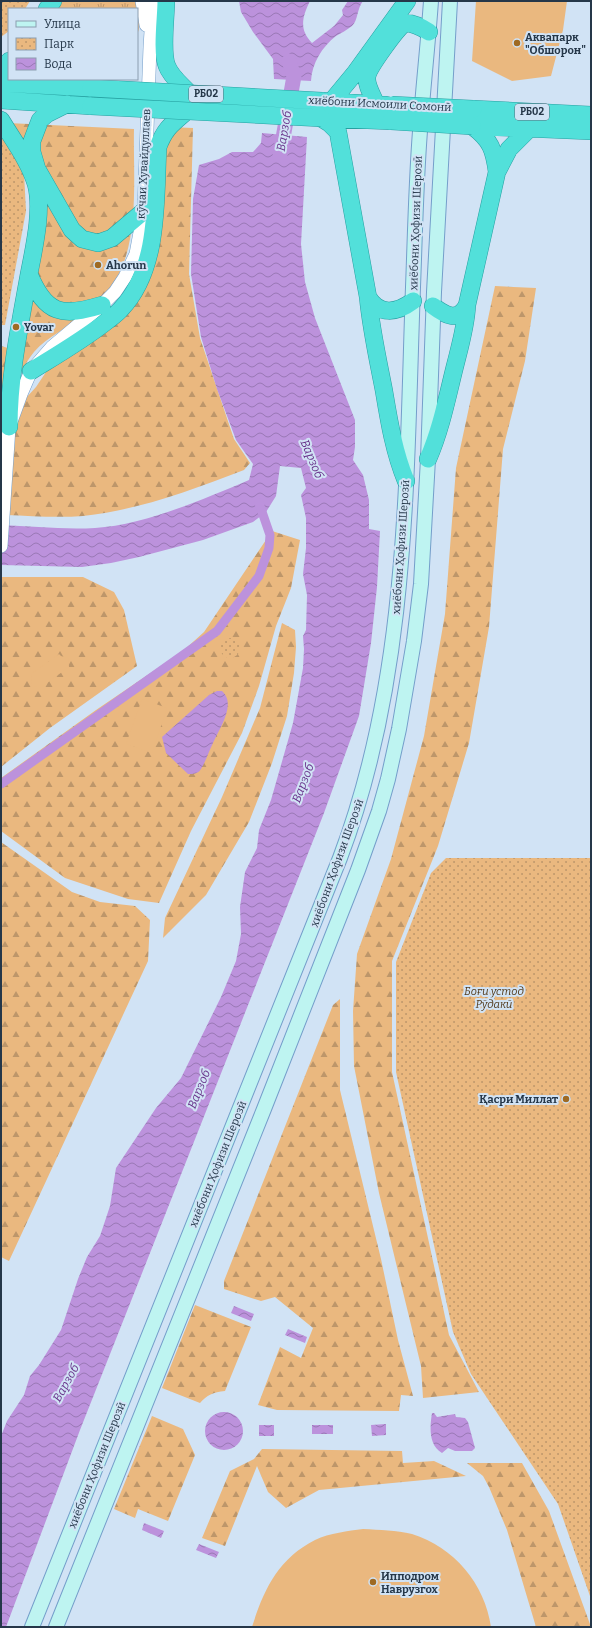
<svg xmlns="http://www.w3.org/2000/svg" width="592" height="1628" viewBox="0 0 592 1628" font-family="Bitter,serif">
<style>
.grass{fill:url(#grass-tufts)}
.forest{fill:url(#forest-firs)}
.park{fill:url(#park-dots)}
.pitch{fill:#eab87f}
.water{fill:url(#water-waves)}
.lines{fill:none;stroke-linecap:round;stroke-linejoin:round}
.canal{stroke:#bc92dc;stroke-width:9}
.river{stroke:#bc92dc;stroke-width:15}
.tertiary-casing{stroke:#749eca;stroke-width:14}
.secondary-casing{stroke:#749eca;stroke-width:16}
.trunk-casing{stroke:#26a0a1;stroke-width:18}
.tertiary{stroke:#fff;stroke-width:13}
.secondary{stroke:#bef4f1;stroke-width:14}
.trunk{stroke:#52e0da;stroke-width:17}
.trunk-bridge-casing{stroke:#26a0a1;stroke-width:18;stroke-linecap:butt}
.trunk-bridge{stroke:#52e0da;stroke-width:17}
.poi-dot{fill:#9f6a23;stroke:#d1e3f5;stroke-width:1.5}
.labels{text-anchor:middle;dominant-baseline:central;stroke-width:4;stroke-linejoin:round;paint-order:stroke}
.shield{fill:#d1e3f5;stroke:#596b7d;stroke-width:1}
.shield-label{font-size:10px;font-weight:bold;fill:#253749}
.poi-label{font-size:11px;font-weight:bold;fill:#253749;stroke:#d1e3f5;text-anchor:start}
.street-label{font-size:11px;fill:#253749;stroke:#d1e3f5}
.park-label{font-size:11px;font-style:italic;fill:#543b1c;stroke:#d1e3f5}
.water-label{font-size:12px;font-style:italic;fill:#67328a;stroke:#d1e3f5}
</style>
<defs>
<pattern id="grass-tufts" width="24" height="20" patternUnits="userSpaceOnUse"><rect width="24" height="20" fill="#eab87f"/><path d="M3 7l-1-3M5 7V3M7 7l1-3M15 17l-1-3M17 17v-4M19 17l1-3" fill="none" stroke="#bd966a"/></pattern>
<pattern id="forest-firs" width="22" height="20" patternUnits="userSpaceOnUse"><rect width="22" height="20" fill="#eab87f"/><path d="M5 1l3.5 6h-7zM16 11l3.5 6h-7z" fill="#bd966a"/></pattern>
<pattern id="park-dots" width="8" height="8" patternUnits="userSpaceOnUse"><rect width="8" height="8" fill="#eab87f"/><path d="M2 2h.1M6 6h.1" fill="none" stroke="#bd966a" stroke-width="1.8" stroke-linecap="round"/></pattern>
<pattern id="water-waves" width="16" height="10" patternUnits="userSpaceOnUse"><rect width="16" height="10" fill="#bc92dc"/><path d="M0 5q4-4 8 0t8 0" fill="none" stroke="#9978b4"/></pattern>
</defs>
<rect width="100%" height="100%" fill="#d1e3f5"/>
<path class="grass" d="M59 1H138L139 29 137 35V9H53Z"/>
<path class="forest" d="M8 123 134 129C133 175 140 239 116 279 108 294 95 304 83 315 68 328 48 336 34 352 29 358 25 365 20 372L40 212Z
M170 127 193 128 189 274 200 338 234 439 250 463 244 470C192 490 139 510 83 516 58 518 31 516 6 515L15 415 25 399 36 387 50 366 134 295 159 147Z
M495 286 536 288 525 361 503 449 489 627 469 743 438 846 392 961V1072L449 1335 479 1392 423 1398 421 1366 379 1193 354 1066 353 1011 357 954 391 859 424 736 445 614 456 468Z
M1 346 8 348 1 406Z
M272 531 300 540 291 588 276 626 259 686 242 733 191 831 159 903 128 899 65 878 1 831V778L96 710 183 651 204 632Z
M1 577H83L114 592 124 610 137 666 50 728 1 767Z
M282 623 295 630 296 647 294 673 287 716 272 763 249 822 206 895 163 938 165 918 222 797 260 708Z
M1 842 72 892 100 902 135 906 150 920 148 961 9 1261 1 1257Z
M340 999V1090L381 1259 398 1340 413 1396 401 1395 399 1411 277 1410 258 1405 280 1347 301 1358 313 1328 275 1297 261 1301 224 1289V1281L333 1005Z
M195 1305 251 1327 225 1391C213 1392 207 1395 200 1403L162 1388Z
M152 1416 183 1429 195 1455 168 1521 138 1509 135 1518 114 1509Z
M262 1449 402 1451 403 1463 434 1461 466 1476 319 1490 286 1508 268 1492 257 1466 225 1546 202 1538 230 1471 254 1459Z
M467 1463H522L549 1511 591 1627H536L507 1530 489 1487 483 1476Z"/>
<path class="park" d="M1 1H30L25 9H9V31L1 37Z
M1 121 24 173 26 211 5 325H1Z
M220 648a10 10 0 1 1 20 0a10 10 0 1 1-20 0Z
M446 858H591V1599L558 1504 471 1374 453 1332 396 1072V962L431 873Z"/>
<path class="pitch" d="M476 1H567L563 30 551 76 512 81 472 61Z
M59 654 61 656 68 658 69 667 40 688 39 687 32 686 31 674Z
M142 699 167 708 152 753 126 744Z
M363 1529C380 1530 396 1530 412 1534 454 1547 485 1584 491 1627H252C264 1589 278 1559 315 1540 330 1533 348 1531 363 1529Z"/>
<path class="water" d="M239 1H310C302 17 299 30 312 43L334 26 343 15 342 10 348 1H363C357 8 358 21 352 26 347 30 341 33 336 36 322 47 312 63 311 81L274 79 273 59 253 32 241 12Z
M262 133 307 137 301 244 305 282 315 318 355 420V447L353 460 363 475 369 500V529L380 531 377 587 371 643 359 716 324 813 80 1430 6 1627H1V1436L7 1421 24 1395 30 1376 39 1365 61 1330 78 1279 87 1257 100 1236 110 1206 116 1168 156 1108 181 1078 221 997 236 961 241 934 240 907 245 872 257 848 259 830 271 800 293 723 303 668 304 649 303 636 306 630 307 595 303 574 306 548V518L301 495 306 488 301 468 280 466 276 496 266 512 253 522 203 540 139 557 111 563 82 567 1 565V525C32 526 64 530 95 528 144 525 204 499 249 480L253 464 236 440 217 389 201 337 191 274 193 199 199 165 219 159 232 152H253L261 143Z
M217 691H222C237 704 219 729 213 743 209 751 206 761 201 769 198 774 193 774 188 774L166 753 162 737 209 695Z
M234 1306 254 1314 251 1321 231 1313Z
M288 1329 307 1337 305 1343 285 1335Z
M205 1431a19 19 0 1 1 38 0a19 19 0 1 1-38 0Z
M432 1413H434L437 1417 455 1414 456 1417 465 1418 468 1422 475 1448 472 1451H455L448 1448 442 1453C428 1445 430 1426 432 1413Z
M386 1424V1435L372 1436 371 1425Z
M259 1425H274V1436H259Z
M312 1425H333V1434H312Z
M144 1523 164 1531 161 1538 142 1530Z
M199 1544 219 1552 216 1558 196 1550Z"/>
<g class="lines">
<path class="canal" d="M1 784 217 631 259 576 269 548 270 535 259 503"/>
<path class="river" d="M280 155 294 76 289 61"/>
<defs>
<path id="tertiary" d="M142 1 146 25
M1 546 9 427 21 394 31 371 52 347 102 305 115 292 125 277 136 254 144 211 150 47 153 1"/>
<path id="secondary" d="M32 1627 340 858C409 676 406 479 413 287 415 235 416 183 420 131 423 88 428 44 431 1
M56 1627 264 1109 358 870 379 811 388 779 399 729 414 641 421 584 428 459 434 292 450 1"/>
<path id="trunk" d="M166 1C166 18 161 52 167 66 171 77 182 85 189 93
M47 9 53 1
M1 71 9 61
M1 83 91 88
M1 100 91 106
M322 101 386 105
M331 102 355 73 407 1
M67 104 47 114 40 120 32 141V152L37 169 72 230 82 239 98 243 112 238 144 211
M376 104C373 96 366 86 367 77 368 68 397 28 405 23 414 23 421 27 429 32
M473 109 591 115
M321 118 329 123 338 132 368 297C371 329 378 360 384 391 389 421 394 452 406 481
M321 118 391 121
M1 120C13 140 29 161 36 184 43 210 34 248 29 274 20 324 9 376 9 427
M472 126 591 131
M472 126C491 140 494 150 497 172
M29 274C46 315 62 317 102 305
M368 297C379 316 397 313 413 301
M433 306C445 315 458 323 467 305
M31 371C57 355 83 340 107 321 112 317 117 314 121 309 160 268 155 199 158 147 165 128 172 124 187 111
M428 459C441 429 447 398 455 366 460 346 466 326 467 305L497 172 509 149 530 128"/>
</defs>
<use href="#tertiary" class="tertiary-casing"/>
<use href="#secondary" class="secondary-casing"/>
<use href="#trunk" class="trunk-casing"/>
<use href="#tertiary" class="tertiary"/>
<use href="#secondary" class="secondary"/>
<use href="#trunk" class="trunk"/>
<defs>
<path id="trunk-bridge" d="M91 88 322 101
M392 105 473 109
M91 106 321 118
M391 121 472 126"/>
</defs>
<use href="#trunk-bridge" class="trunk-bridge-casing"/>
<use href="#trunk-bridge" class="trunk-bridge"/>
</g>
<g class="poi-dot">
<circle cx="517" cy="43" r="4"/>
<circle cx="98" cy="265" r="4"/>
<circle cx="16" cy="327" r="4"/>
<circle cx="566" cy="1099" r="4"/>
<circle cx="373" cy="1582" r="4"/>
</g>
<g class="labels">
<g class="shield">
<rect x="189" y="86" width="34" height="16" rx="3"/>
<rect x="515" y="104" width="34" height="16" rx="3"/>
</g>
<g class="shield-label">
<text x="206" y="94">РБ02</text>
<text x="532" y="112">РБ02</text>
</g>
<g class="poi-label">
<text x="525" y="37">Аквапарк<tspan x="525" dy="13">"Обшорон"</tspan></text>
<text x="106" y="265">Ahorun</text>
<text x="24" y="327">Yovar</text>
<text x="558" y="1099" text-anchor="end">Қасри Миллат</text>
<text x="381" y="1576">Ипподром<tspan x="381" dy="13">Наврузгох</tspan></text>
</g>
<g class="street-label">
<text transform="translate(380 104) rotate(3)">хиёбони Исмоили Сомонӣ</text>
<text transform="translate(144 164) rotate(-87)">кӯчаи Хувайдуллаев</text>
<text transform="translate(416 223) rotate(-88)">хиёбони Ҳофизи Шерозӣ</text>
<text transform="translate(401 547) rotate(-86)">хиёбони Ҳофизи Шерозӣ</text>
<text transform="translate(337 863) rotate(-70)">хиёбони Ҳофизи Шерозӣ</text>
<text transform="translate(218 1164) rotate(-68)">хиёбони Ҳофизи Шерозӣ</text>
<text transform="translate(97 1465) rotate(-68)">хиёбони Ҳофизи Шерозӣ</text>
</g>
<g class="park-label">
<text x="494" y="991">Боғи устод<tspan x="494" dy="13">Рӯдакӣ</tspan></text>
</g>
<g class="water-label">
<text transform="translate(284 131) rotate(-80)">Варзоб</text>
<text transform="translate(312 459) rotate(67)">Варзоб</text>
<text transform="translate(303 783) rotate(-69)">Варзоб</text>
<text transform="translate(199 1089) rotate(-68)">Варзоб</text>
<text transform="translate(66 1383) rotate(-61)">Варзоб</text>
</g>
</g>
<rect width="592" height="1628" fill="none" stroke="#253749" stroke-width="4"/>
<rect x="8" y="8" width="130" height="72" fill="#d1e3f5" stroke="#8c9eb0"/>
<rect x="16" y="21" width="20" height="6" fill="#bef4f1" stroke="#8c9eb0"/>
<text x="44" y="28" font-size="12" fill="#253749">Улица</text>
<rect x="16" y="38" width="20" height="12" fill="url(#park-dots)" stroke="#8c9eb0"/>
<text x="44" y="48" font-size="12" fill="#253749">Парк</text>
<rect x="16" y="58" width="20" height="12" fill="url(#water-waves)" stroke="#8c9eb0"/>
<text x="44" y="68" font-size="12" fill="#253749">Вода</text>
</svg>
